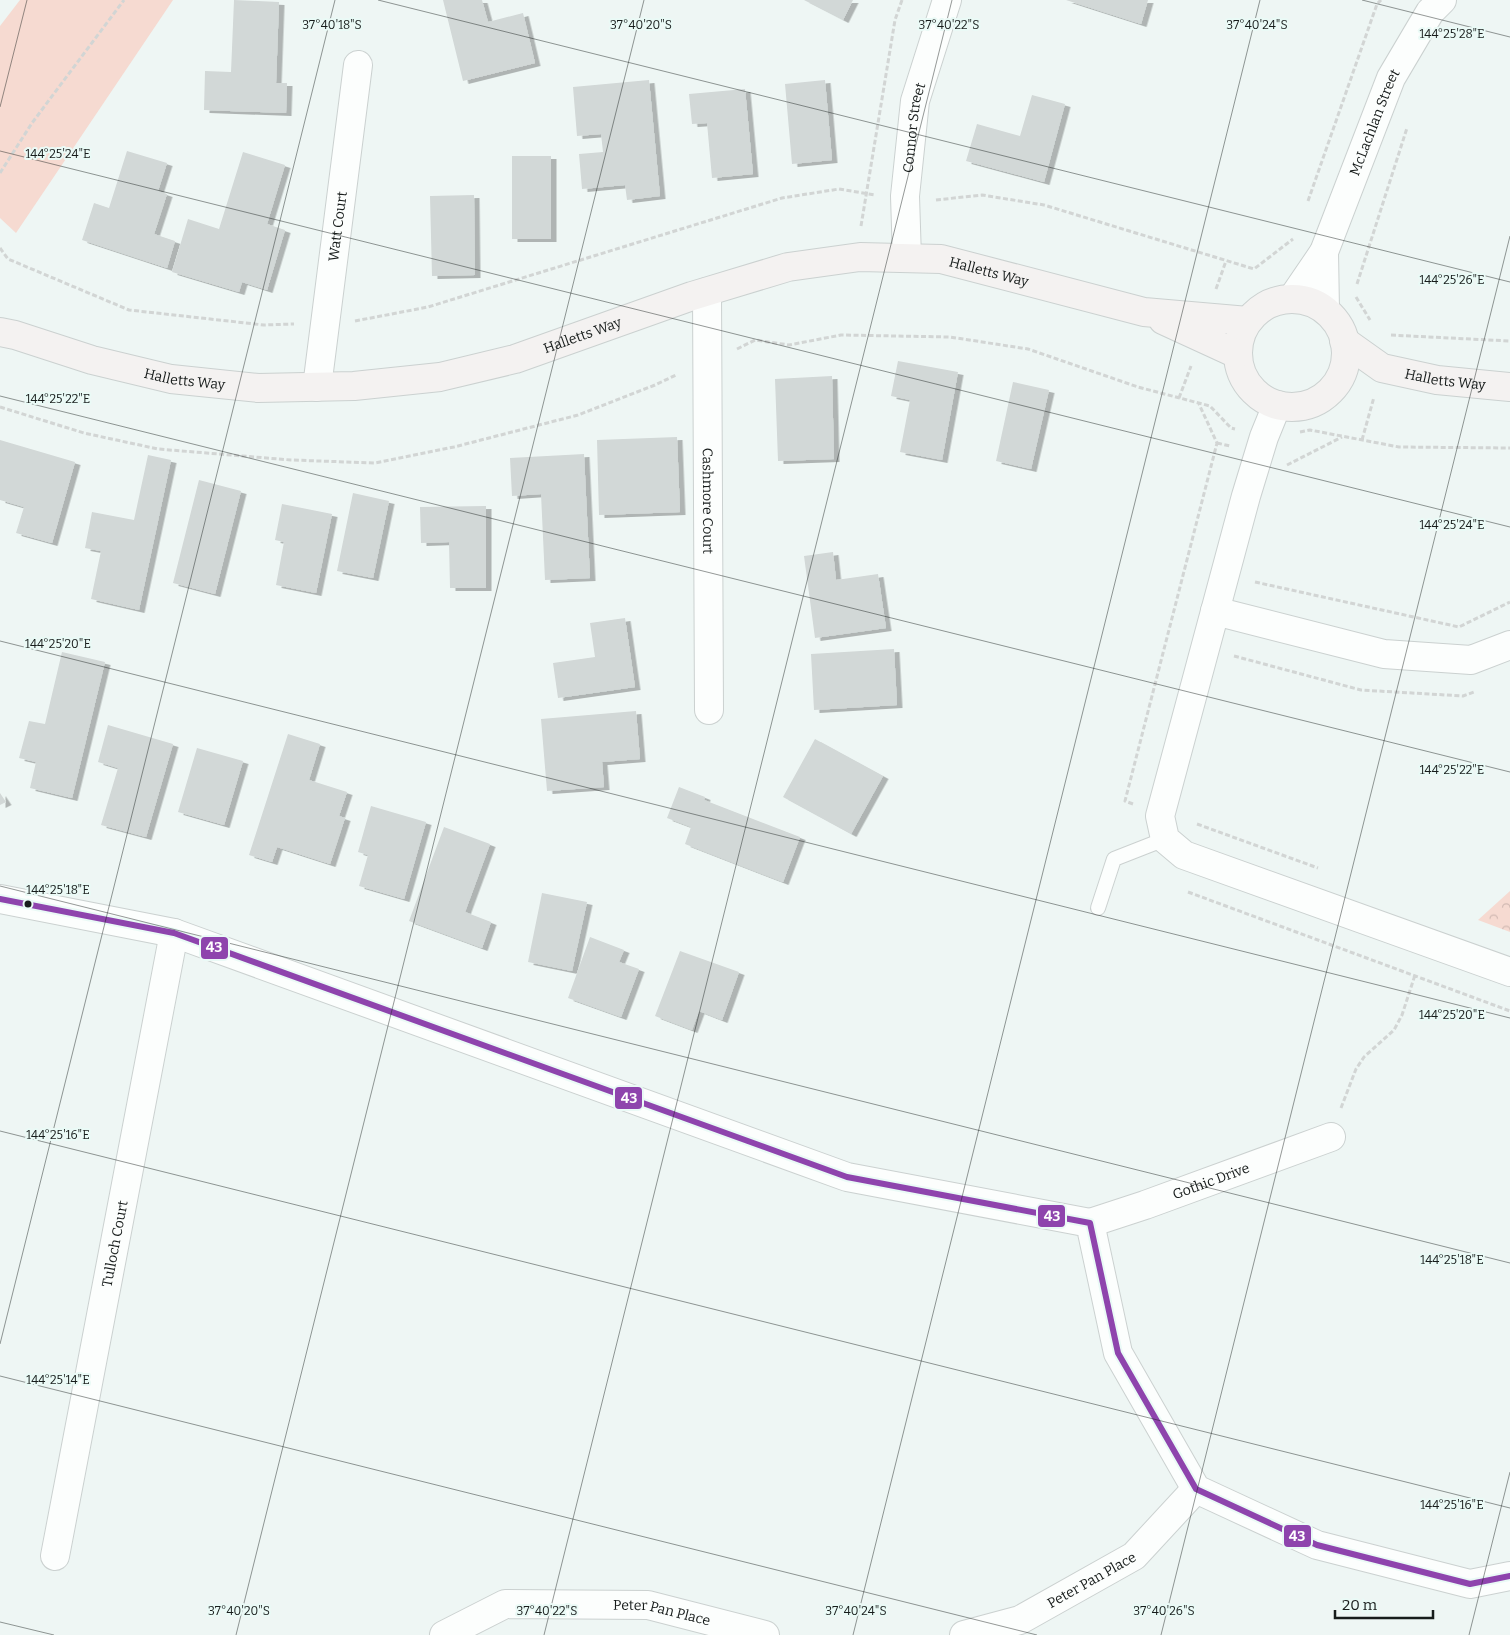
<svg xmlns="http://www.w3.org/2000/svg" width="1510" height="1635" viewBox="0 0 1510 1635" font-family="Bitter,serif">
<style>
.green{fill:#f6dad1}
.park{fill:url(#park-crowns)}
.building{fill:#d2d8d7;filter:url(#shadow)}
.lines{fill:none;stroke-linecap:round;stroke-linejoin:round}
.lane-casing{stroke:#cbd1d0;stroke-width:16}
.street-casing{stroke:#cbd1d0;stroke-width:30}
.secondary-casing{stroke:#cbd1d0;stroke-width:30}
.path{stroke:#d2d5d4;stroke-width:3;stroke-dasharray:5 2.5;stroke-linecap:butt}
.lane{stroke:#fcfefd;stroke-width:14}
.street{stroke:#fcfefd;stroke-width:28}
.secondary{stroke:#f4f2f1;stroke-width:28}
.bus-1-casing{stroke:#eafaf6;stroke-width:10}
.bus-1{stroke:#8e44ad;stroke-width:6}
.ticks{fill:none;stroke:#171c1b;stroke-width:1;stroke-opacity:0.45}
.bus-dot{fill:#171c1b;stroke:#eafaf6;stroke-width:2}
.labels{text-anchor:middle;dominant-baseline:central;stroke-width:4;stroke-linejoin:round;paint-order:stroke}
.street-label{font-size:14px;fill:#171c1b;stroke:#eafaf6}
.ticks-label{font-size:12px;text-anchor:middle;fill:#171c1b;stroke:#eafaf6;stroke-width:4;stroke-linejoin:round;paint-order:stroke}
.line-badge{stroke:#eafaf6;stroke-width:2}
.badge-label{font-size:14px;text-anchor:middle;font-weight:bold;fill:#fff}
</style>
<defs>
<pattern id="park-crowns" width="20" height="18" patternUnits="userSpaceOnUse" patternTransform="scale(1.25)"><rect width="20" height="18" fill="#f6dad1"/><path d="M2 6a3 3 0 1 1 6 0M12 15a3 3 0 1 1 6 0" fill="none" stroke="#d2bab3"/></pattern>
<filter id="shadow"><feDropShadow dx="5.5" dy="3" stdDeviation="0" flood-color="#0004"/></filter>
</defs>
<rect width="100%" height="100%" fill="#eef6f4"/>
<path class="green" d="M20 0H173L16 233 0 218V26Z"/>
<path class="park" d="M1510 891V932L1478 920Z"/>
<path class="building" d="M234 0 279 2 276 83H287L286 113 204 110 205 71 231 72Z
M443 0H482L488 22 523 13 535 63 463 81Z
M804 0H853L843 20Z
M1066 0H1148L1141 24Z
M649 80 660 196 627 200 625 185 582 189 579 154 603 152 601 134 577 136 573 87Z
M825 80 832 160 792 164 785 84Z
M745 89 753 174 712 178 707 123 692 124 689 94Z
M1032 95 1065 104 1044 182 966 161 977 124 1020 136Z
M127 151 167 163 158 191 167 194 154 234 175 241 167 268 82 240 94 203 109 208Z
M243 152 285 165 267 224 285 230 267 290 242 282 239 292 172 272 188 219 219 229Z
M512 156H551V239H512Z
M474 195 475 275 432 276 430 196Z
M898 361 958 372 942 460 900 452 910 400 891 396Z
M832 376 834 459 778 461 775 379Z
M1013 382 1049 390 1031 469 996 461Z
M677 437 680 512 599 515 597 440Z
M0 440 75 462 52 543 16 533 24 507 0 500Z
M584 454 590 578 545 580 541 494 512 496 510 458Z
M148 455 171 460 139 610 91 599 101 551 85 548 92 512 134 520Z
M199 480 241 491 215 594 173 583Z
M353 493 389 501 373 578 337 571Z
M282 504 332 514 316 593 276 585 284 542 275 540Z
M486 506V588H450L449 542 421 543 420 507Z
M833 552 836 580 878 574 886 628 815 638 804 556Z
M625 618 635 687 558 698 553 663 595 657 590 623Z
M894 649 897 705 814 710 811 654Z
M62 652 105 662 72 798 30 788 36 762 19 758 29 721 45 724Z
M636 711 640 759 602 762 604 787 547 791 541 719Z
M108 725 173 744 146 837 101 825 118 768 98 762Z
M288 734 320 744 309 780 347 792 339 816 345 818 330 864 277 847 272 862 249 855Z
M815 739 883 776 851 834 783 797Z
M197 748 243 761 224 825 178 812Z
M679 787 705 797 704 800 800 837 783 882 685 844 691 827 667 818Z
M0 793 6 802 0 805Z
M371 806 426 822 404 899 359 886 368 855 358 852Z
M444 827 490 844 465 912 491 922 482 948 409 921Z
M542 893 587 902 572 971 528 962Z
M590 937 624 950 619 962 639 969 621 1017 568 998Z
M680 951 739 972 722 1020 699 1011 692 1030 655 1016Z"/>
<g class="lines">
<defs>
<path id="lane" d="M1098 908 1114 859 1165 839"/>
<g id="street">
<path d="M1324 252 1325 310"/>
<path id="s1" d="M907 258 905 196 915 101 947 0"/>
<path id="s2" d="M707 292 709 710"/>
<path id="s3" d="M1292 299 1324 252 1391 78 1430 12 1442 0"/>
<path id="s4" d="M317 387 358 65"/>
<path d="M1277 405 1264 437 1246 496 1160 816 1165 839 1184 855 1510 972"/>
<path d="M1215 611 1384 654 1471 660 1510 645"/>
<path d="M0 899 174 933 847 1177 1090 1223 1118 1353 1196 1489 1317 1545 1470 1584 1510 1576"/>
<path id="s5" d="M1090 1223 1145 1205 1331 1137"/>
<path id="s6" d="M55 1556 174 933"/>
<path id="s7" d="M444 1635 505 1604 648 1605 765 1635"/>
<path id="s8" d="M964 1635 1020 1620 1134 1556 1196 1489"/>
</g>
<g id="secondary">
<circle cx="1292" cy="353" r="54"/>
<path d="M1163 320 1237 354"/>
<path id="s9" d="M0 332 15 335 92 360 171 379 258 388 354 386 440 377 515 359 692 296 788 267 860 257 941 259 1144 312 1248 321"/>
<path id="s10" d="M1344 341 1382 368 1437 380 1510 387"/>
</g>
</defs>
<use href="#lane" class="lane-casing"/>
<use href="#street" class="street-casing"/>
<use href="#secondary" class="secondary-casing"/>
<path class="path" d="M0 173 32 123 124 0
M936 200 982 195 1044 205 1254 269 1293 239
M1308 201 1377 4 1381 0
M861 226 895 20 902 0
M0 248 8 259 129 310 264 325 294 324
M1357 284 1407 128
M1216 289 1226 261
M1356 297 1370 320
M355 321 428 307 782 198 839 189 875 195
M1391 335 1510 341
M737 349 755 340 789 345 841 335 950 337 1028 349 1138 387 1210 406 1231 428 1235 429
M1179 398 1191 366
M0 407 84 433 158 449 291 460 375 463 454 447 578 415 655 385 676 375
M1300 432 1310 430 1399 447 1510 448
M1362 440 1374 397
M1217 443 1230 446
M1287 465 1342 437
M1255 582 1459 627 1510 602
M1234 656 1361 690 1463 696 1474 692
M1133 804 1125 801 1217 443 1199 404
M1197 824 1318 868
M1188 892 1510 1011
M1341 1108 1356 1069 1364 1057 1394 1030 1402 1015 1415 975"/>
<use href="#lane" class="lane"/>
<use href="#street" class="street"/>
<use href="#secondary" class="secondary"/>
<defs>
<path id="bus-1" d="M0 899 174 933 847 1177 1090 1223 1118 1353 1196 1489 1317 1545 1470 1584 1510 1576"/>
</defs>
<use href="#bus-1" class="bus-1-casing"/>
<use href="#bus-1" class="bus-1"/>
</g>
<path class="ticks" d="M378 0 1510 282M1362 0 1510 37M0 107 27 0M0 151 1510 527M0 396 1510 772M0 641 1510 1018M0 886 1510 1263M0 1131 1510 1508M0 1344 335 0M0 1376 1037 1635M0 1622 54 1635M236 1635 644 0M544 1635 952 0M853 1635 1260 0M1161 1635 1510 236M1469 1635 1510 1472"/>
<circle class="bus-dot" cx="28" cy="904" r="4.5"/>
<g class="labels">
<g class="street-label">
<text stroke="none"><textPath href="#s3" startOffset="196">McLachlan Street</textPath></text>
<text stroke="none"><textPath href="#s1" startOffset="131">Connor Street</textPath></text>
<text stroke="none"><textPath href="#s4" startOffset="162">Watt Court</textPath></text>
<text stroke="none"><textPath href="#s9" startOffset="1016">Halletts Way</textPath></text>
<text stroke="none"><textPath href="#s9" startOffset="596">Halletts Way</textPath></text>
<text stroke="none"><textPath href="#s9" startOffset="191">Halletts Way</textPath></text>
<text stroke="none"><textPath href="#s10" startOffset="111">Halletts Way</textPath></text>
<text stroke="none"><textPath href="#s2" startOffset="209">Cashmore Court</textPath></text>
<text stroke="none"><textPath href="#s5" startOffset="128">Gothic Drive</textPath></text>
<text stroke="none"><textPath href="#s6" startOffset="318">Tulloch Court</textPath></text>
<text stroke="none"><textPath href="#s8" startOffset="140">Peter Pan Place</textPath></text>
<text stroke="none"><textPath href="#s7" startOffset="226">Peter Pan Place</textPath></text>
</g>
</g>
<g class="ticks-label">
<text x="332" y="29">37°40'18"S</text>
<text x="641" y="29">37°40'20"S</text>
<text x="949" y="29">37°40'22"S</text>
<text x="1257" y="29">37°40'24"S</text>
<text x="1452" y="38">144°25'28"E</text>
<text x="58" y="158">144°25'24"E</text>
<text x="1452" y="284">144°25'26"E</text>
<text x="58" y="403">144°25'22"E</text>
<text x="1452" y="529">144°25'24"E</text>
<text x="58" y="648">144°25'20"E</text>
<text x="1452" y="774">144°25'22"E</text>
<text x="58" y="894">144°25'18"E</text>
<text x="1452" y="1019">144°25'20"E</text>
<text x="58" y="1139">144°25'16"E</text>
<text x="1452" y="1264">144°25'18"E</text>
<text x="58" y="1384">144°25'14"E</text>
<text x="1452" y="1509">144°25'16"E</text>
<text x="239" y="1615">37°40'20"S</text>
<text x="547" y="1615">37°40'22"S</text>
<text x="856" y="1615">37°40'24"S</text>
<text x="1164" y="1615">37°40'26"S</text>
</g>
<g class="line-badge">
<rect x="200" y="936" width="29" height="24" rx="5" fill="#8e44ad"/>
<rect x="614" y="1086" width="29" height="24" rx="5" fill="#8e44ad"/>
<rect x="1037" y="1204" width="29" height="24" rx="5" fill="#8e44ad"/>
<rect x="1283" y="1524" width="29" height="24" rx="5" fill="#8e44ad"/>
</g>
<g class="badge-label">
<text x="214" y="952">43</text>
<text x="629" y="1103">43</text>
<text x="1052" y="1221">43</text>
<text x="1297" y="1541">43</text>
</g>
<path d="M1335 1610v8h98v-8" fill="none" stroke="#171c1b" stroke-width="2.5"/>
<text x="1342" y="1610" font-size="15" fill="#171c1b" stroke="#eafaf6" stroke-width="4" paint-order="stroke">20 m</text>
</svg>
